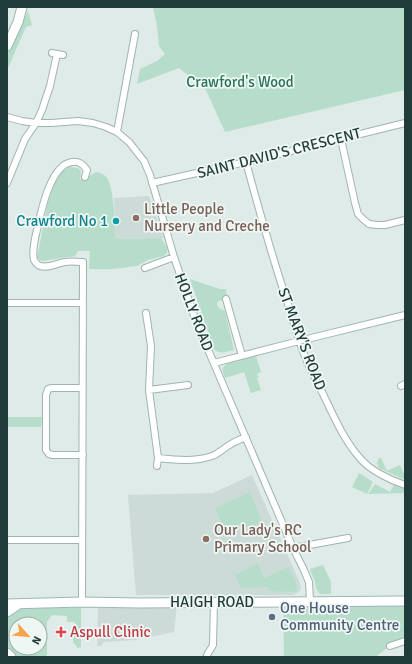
<svg xmlns="http://www.w3.org/2000/svg" width="412" height="664" viewBox="0 0 412 664" font-family="Signika,sans-serif">
<style>
.built{fill:#ccdbd7}
.green{fill:#b6ddca;fill-rule:evenodd}
.lines{fill:none;stroke-linecap:round;stroke-linejoin:round}
.street-casing{stroke:#a1b3b0;stroke-width:8}
.secondary-casing{stroke:#9db7b4;stroke-width:11}
.street{stroke:#fff;stroke-width:6}
.secondary{stroke:#fff;stroke-width:9}
.education-dot{fill:#8d6e63;stroke:#eff7f5;stroke-width:1.5}
.culture-dot{fill:#0f9aa8;stroke:#eff7f5;stroke-width:1.5}
.service-dot{fill:#5c6f8a;stroke:#eff7f5;stroke-width:1.5}
.health-dot{fill:#e0444e;stroke:#eff7f5;stroke-width:1.5}
.labels{text-anchor:middle;dominant-baseline:central;stroke-width:3.5;stroke-linejoin:round;paint-order:stroke}
.park-label{font-size:15px;fill:#277457;stroke:#eff7f5}
.street-label{font-size:15px;fill:#1f3b3a;stroke:#eff7f5}
.education-label{font-size:15px;fill:#785e54;stroke:#eff7f5;text-anchor:start}
.culture-label{font-size:15px;fill:#0d838f;stroke:#eff7f5;text-anchor:end}
.service-label{font-size:15px;fill:#4e5e75;stroke:#eff7f5;text-anchor:start}
.health-label{font-size:15px;fill:#be3a42;stroke:#eff7f5;text-anchor:start}
</style>
<rect width="100%" height="100%" fill="#deebe8"/>
<path class="built" d="M149 196 164 238 116 239 114 198Z
M252 475 300 583 301 588 299 592 293 595H136L128 495 213 493Z
M177 605 174 632 135 640 104 642 101 646H97L98 608Z"/>
<path class="green" d="M153 7H405V90L225 132 206 90 179 68 137 84 140 69 157 61 165 54 159 46 157 26Z
M28 11 32 25 26 27 7 70V54Z
M69 167 78 168 81 171 80 179 85 181 88 177 96 172C101 173 104 174 107 178 114 188 115 226 116 239L161 238 168 249 167 252 164 256 148 260 137 266 113 269H89L90 251H78L75 256 42 261 37 258 48 202 55 183 61 172Z
M190 279 220 289H226L227 296 222 300 217 302C217 308 220 309 225 311L234 350C226 352 219 355 214 349Z
M256 356 261 372 257 374 259 377 257 378 261 390 251 393 244 372 225 378C223 371 220 368 228 363Z
M7 417H42L41 427H7Z
M379 458H381L387 471 400 465 405 476V480L379 468 377 463Z
M359 473 373 482 367 494 352 487Z
M375 484 390 492 394 485 405 489V493L368 494Z
M250 492 262 522 249 529 248 526 243 528 241 524 218 536 215 531 223 526 215 508Z
M258 563 264 578 289 567 297 586V590L293 592 269 591 268 587 241 588 235 575Z
M323 565 331 582V594H320C316 590 316 588 315 582 314 578 311 573 310 569Z
M405 601V641L390 646 375 657H284L283 602Z
M46 608H81V647L78 648 73 642V634H75V622H67V616L52 615 47 622V655L45 657H17L7 646V619C14 605 33 609 46 608ZM16 624H40V648H16Z"/>
<g class="lines">
<defs>
<path id="street" d="M52 53 63 55
M7 117 22 121 36 123H51L78 121 93 123 106 127 117 132 129 142 144 161 150 175 174 257 197 324 293 548 303 568 309 582 310 601
M117 132 135 34
M341 139 355 203 358 214 363 219 369 224 377 225H385L405 220
M246 162C259 210 272 257 288 304 293 321 298 339 305 356 310 369 317 382 323 394 333 415 344 440 359 457 369 470 390 480 405 485
M7 183 25 139 36 123 42 110 50 86 57 54
M152 183 246 162 405 123
M145 268 174 257
M226 299 242 356
M7 303H82
M146 313 151 346 149 390 158 458 157 466
M214 363 299 341 405 315
M401 386 405 384
M82 388H52L48 389 46 395V450L49 454 53 455H83
M149 390 188 385
M158 458C176 460 195 462 212 456 220 453 225 447 231 444 236 441 241 439 246 437
M7 540H82
M293 548 348 538
M82 602 83 262C77 262 71 261 65 262 57 263 46 270 38 265 37 264 35 262 34 260 32 253 35 237 37 230 41 212 50 165 72 162 79 161 83 164 87 170L85 177
M390 646 405 641
M207 655 213 645 214 602"/>
<path id="secondary" d="M7 46 18 22 22 7
M7 604 82 602 140 603 405 601
M7 612 19 604
M7 653 11 657"/>
</defs>
<use href="#street" class="street-casing"/>
<use href="#secondary" class="secondary-casing"/>
<use href="#street" class="street"/>
<use href="#secondary" class="secondary"/>
</g>
<g class="education-dot">
<circle cx="136" cy="218" r="4"/>
<circle cx="206" cy="539" r="4"/>
</g>
<circle class="culture-dot" cx="116" cy="221" r="4"/>
<circle class="service-dot" cx="272" cy="617" r="4"/>
<path class="health-dot" d="M59 626h4v4h4v4h-4v4h-4v-4h-4v-4h4z"/>
<g class="labels">
<g class="park-label">
<text x="240" y="82">Crawford's Wood</text>
</g>
<g class="street-label">
<text transform="translate(279 153) rotate(-14)">SAINT DAVID'S CRESCENT</text>
<text transform="translate(194 312) rotate(69)">HOLLY ROAD</text>
<text transform="translate(302 339) rotate(69)">ST MARY'S ROAD</text>
<text x="212" y="602">HAIGH ROAD</text>
</g>
<g class="education-label">
<text x="144" y="209">Little People<tspan x="144" dy="17">Nursery and Creche</tspan></text>
<text x="214" y="530">Our Lady's RC<tspan x="214" dy="17">Primary School</tspan></text>
</g>
<g class="culture-label">
<text x="108" y="221">Crawford No 1</text>
</g>
<g class="service-label">
<text x="280" y="608">One House<tspan x="280" dy="17">Community Centre</tspan></text>
</g>
<g class="health-label">
<text x="70" y="632">Aspull Clinic</text>
</g>
</g>
<rect width="412" height="664" fill="none" stroke="#1f3b3a" stroke-width="16"/>
<g transform="translate(28 636) rotate(117)"><circle r="19" fill="#eff7f5" stroke="#9cacaa"/>
<path d="M0-3L7 15L0 10L-7 15Z" fill="#f9a24e"/>
<text y="-6" font-size="11" font-weight="bold" text-anchor="middle" fill="#1f3b3a">N</text>
</g>
</svg>
